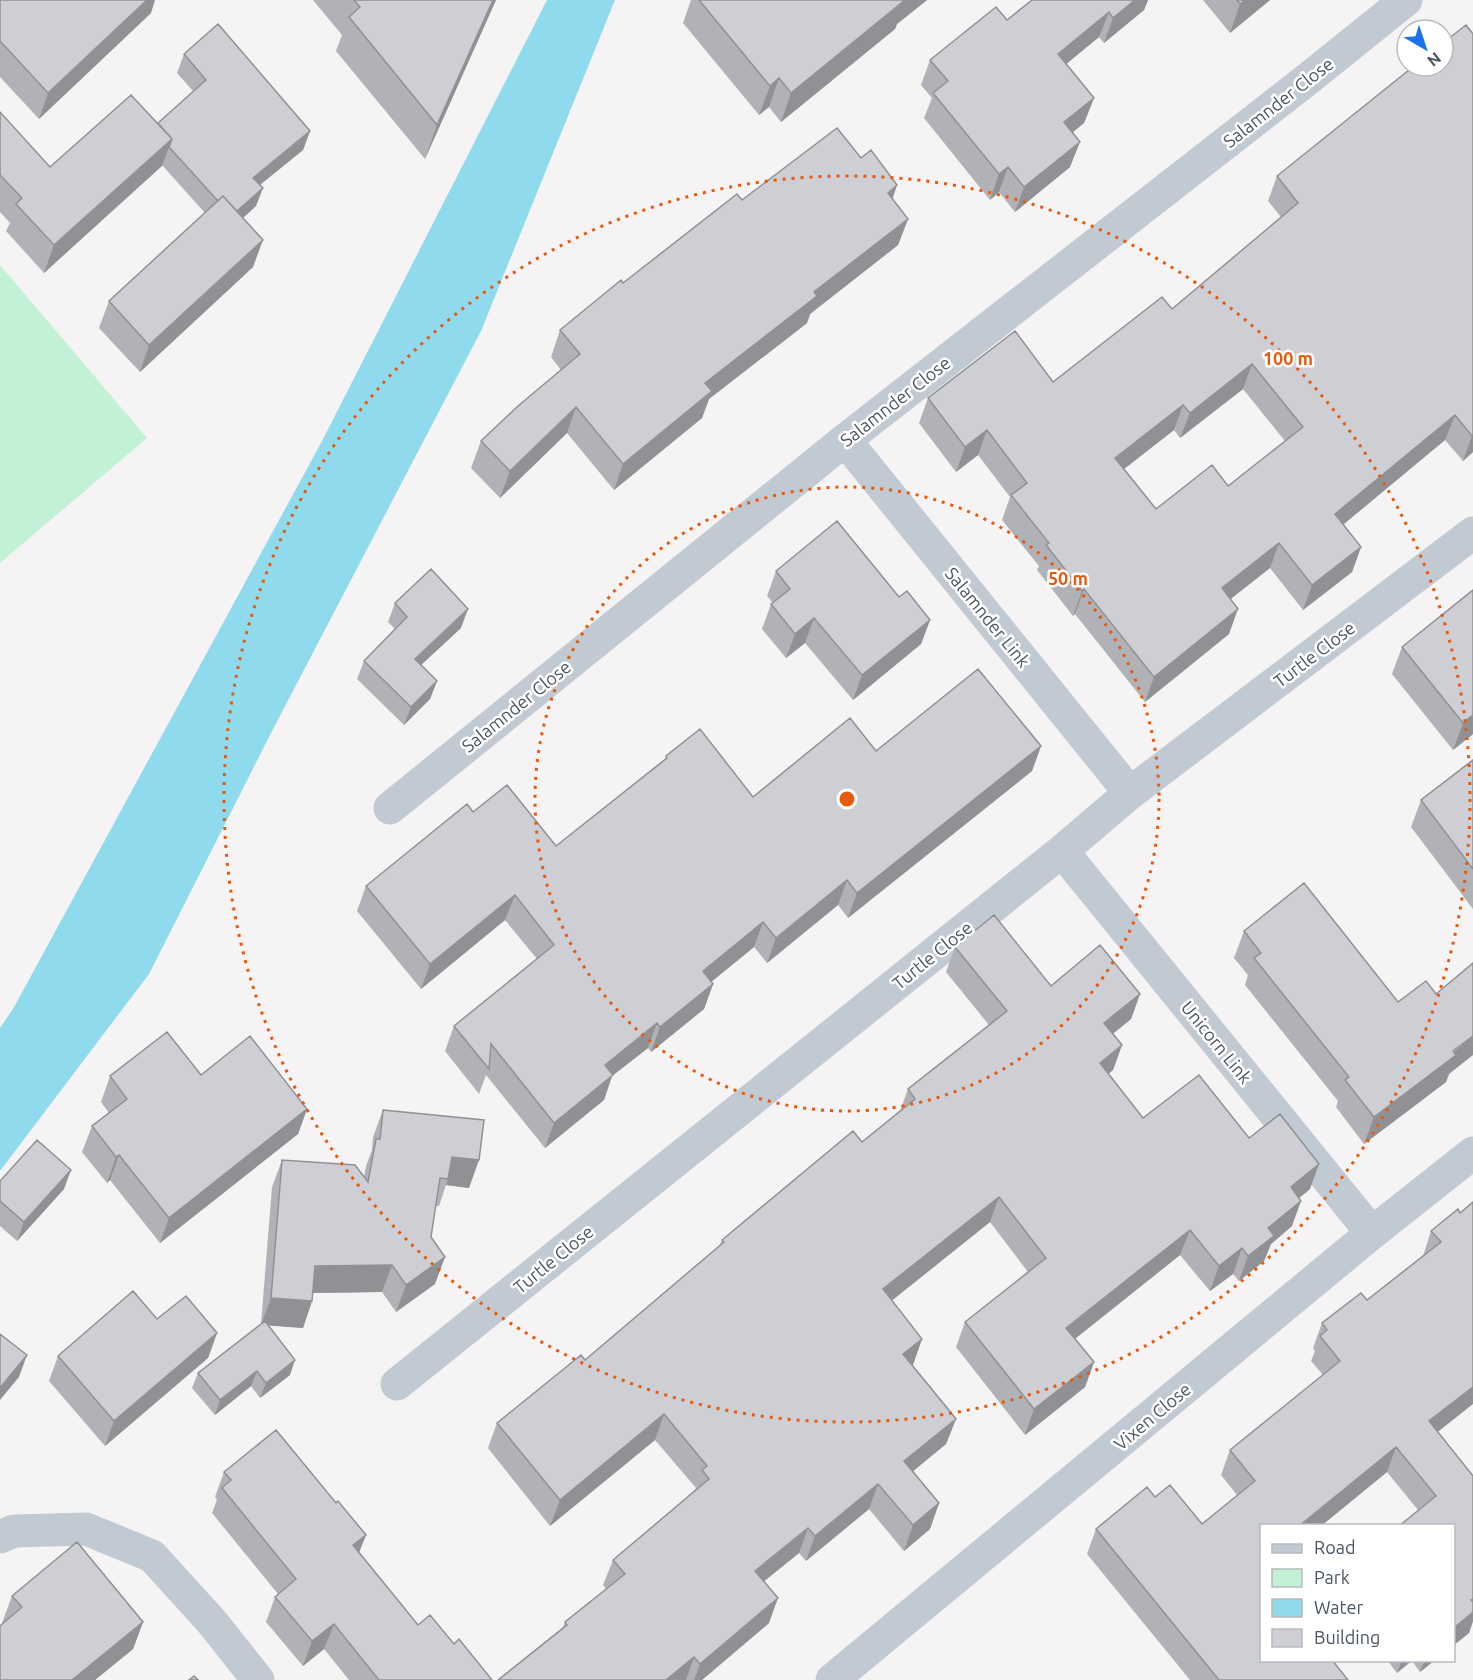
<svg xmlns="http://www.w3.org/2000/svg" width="1473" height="1680" viewBox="0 0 1473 1680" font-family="Ubuntu,sans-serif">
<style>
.green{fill:#c3f1d5}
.water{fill:#90daee}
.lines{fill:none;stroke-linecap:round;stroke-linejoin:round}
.street{stroke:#c1cad2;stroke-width:33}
.wall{fill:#b0b2b7;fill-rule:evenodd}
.shaded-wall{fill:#909195}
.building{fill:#cdcfd5;stroke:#909195;stroke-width:1.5;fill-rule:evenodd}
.ring{fill:none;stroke:#e8590c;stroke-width:3;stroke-dasharray:3 6}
.labels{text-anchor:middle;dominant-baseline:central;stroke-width:5;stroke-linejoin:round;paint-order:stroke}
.street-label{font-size:18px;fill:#4a5661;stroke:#fff}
.centre{fill:#e8590c;stroke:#fff;stroke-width:3}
.ring-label{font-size:18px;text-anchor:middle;font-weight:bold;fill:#e8590c;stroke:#fff;stroke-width:5;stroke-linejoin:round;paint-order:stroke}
</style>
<rect width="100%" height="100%" fill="#f5f3f3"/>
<path class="green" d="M0 265 147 438 0 563Z"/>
<path class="water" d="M547 0H615L481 331 271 733 149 974 0 1171V1028L13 1009 321 443Z"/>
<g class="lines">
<path class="street" d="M845 440 1130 793
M390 808 845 440 1309 78 1406 0
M1062 851 1372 1233
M397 1384 1062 851 1130 793 1473 533
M0 1537 14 1531 86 1529 152 1556 212 1622 258 1680
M832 1680 1372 1233 1473 1153"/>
</g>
<path class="wall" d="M0 0 151 13 39 119 0 77Z
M313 0H496L425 159 336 51 342 35Z
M691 0H927L897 24 895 29 781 122 769 107 759 115 683 23Z
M1032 0H1148L1144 10 1104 43 1099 37 1066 64 1094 98 1084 123 1072 133 1070 167 1015 212 999 192 990 200 924 118 932 98 921 85 930 60 1007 20Z
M1203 0H1270L1230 33Z
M184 54 310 131 303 150 260 185 256 206 243 218 253 267 140 372 99 328 109 301 205 213 162 165 44 273 6 231 10 223 0 212V112L50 167 158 123 193 91 177 73Z
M1443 66 1473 452 1463 461 1445 440 1343 524 1361 547 1352 572 1303 610 1270 568 1230 599 1229 634 1145 702 1075 614 1073 616 1037 570 1039 566 1002 520 1010 497 978 455 956 472 919 423 928 398 1053 382 1172 309 1281 217 1268 201 1277 176ZM1243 389 1285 441 1228 486 1156 509 1124 469 1174 430 1180 438Z
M861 158 897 185 892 199 908 219 898 245 810 314 807 323 709 399 702 418 614 490 567 433 500 498 471 468 481 441 561 370 551 357 560 330 623 283 742 200Z
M776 571 899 597 930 620 921 644 853 700 805 643 786 658 762 629 771 604 773 603 767 596Z
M1473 590V734L1453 750 1392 674 1402 647Z
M395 603 461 628 421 665 437 681 430 699 404 725 357 679 364 661 395 629 388 622Z
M1041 746 1032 771 848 918 838 905 767 963 754 947 711 982 713 984 704 1009 651 1052 648 1048 612 1076 604 1100 545 1148 486 1075 479 1094 445 1051 454 1026 537 959 505 920 421 989 357 911 366 886 473 812 556 846 665 759 666 756 753 797 876 751Z
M1473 760V909L1411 827 1421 800Z
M1244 931 1449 1074 1446 1082 1364 1144 1336 1107 1338 1101 1245 985 1248 975 1234 958Z
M955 947 1051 986 1140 994 1131 1019 1113 1034 1122 1045 1113 1070 1108 1074 1143 1118 1249 1138 1310 1189 1299 1198 1292 1226 1271 1244 1264 1261 1239 1281 1233 1274 1210 1291 1180 1255 1075 1339 1094 1362 1085 1387 1025 1435 956 1347 965 1322 1028 1272 990 1222 892 1300 922 1339 912 1365 956 1419 946 1444 913 1471 939 1503 930 1529 904 1551 869 1509 806 1561 799 1553 764 1581 769 1623 702 1680H498L563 1627 565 1622 606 1589 603 1585 613 1560 694 1491 696 1488 655 1440 550 1526 488 1448 497 1423 585 1360 719 1247 722 1240 862 1142 900 1111 908 1089 989 1025 946 972Z
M201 1075 307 1109 298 1134 160 1243 110 1180 107 1183 82 1152 92 1126 109 1113 101 1102 110 1076Z
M383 1110 469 1188 446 1185 439 1206H436L431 1237 435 1284 396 1312 382 1292 313 1293 312 1301 303 1328 268 1325 290 1375 260 1398 251 1386 215 1415 192 1388 198 1373 261 1324 272 1187 282 1160 364 1177 366 1166 372 1150 373 1137Z
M0 1181 64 1189 17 1241 0 1226Z
M1458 1209 1438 1432 1473 1476V1621L1469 1633 1454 1645V1526L1418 1510 1387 1472 1321 1526H1262V1660L1348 1680H1190L1087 1554 1096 1529 1155 1497 1202 1524 1237 1495 1221 1475 1230 1450 1323 1375 1311 1361 1315 1351 1313 1348 1322 1323 1367 1300 1423 1256 1431 1231Z
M157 1319 217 1333 208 1358 105 1446 49 1381 58 1356Z
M224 1472 336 1503 366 1535 359 1552 418 1625 454 1644 492 1680H349L324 1649 303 1666 266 1622 275 1597 278 1594 212 1513 217 1500 215 1497Z
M12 1596 143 1622 133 1649 95 1680H0L2 1623Z
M1387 1660H1435L1420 1672 1412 1661 1397 1673Z"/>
<path class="shaded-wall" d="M147 0H155L151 13 39 119 48 93Z
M493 0H496L425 159 437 125Z
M903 0H927L897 24 895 29 781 122 791 93Z
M1135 0H1148L1144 10 1104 43 1113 18Z
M1245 0H1270L1230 33 1240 4Z
M1109 12 1099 37 1048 79 1058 54Z
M779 78 769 107 759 115 770 86Z
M1094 98 1084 123 1054 147 1064 122Z
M310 131 303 150 246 196 253 178Z
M172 139 162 166 44 273 54 245Z
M1080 142 1070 167 1015 212 1024 187Z
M1008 167 999 192 990 200 999 174Z
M897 185 888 212V193Z
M263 188 256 206 224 235 231 216Z
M908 219 898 245 810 314 807 323 709 399 702 418 614 490 623 464 705 383 814 292Z
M263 240 253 267 140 372 149 345Z
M1252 364 1243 389 1180 438 1190 413Z
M1183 405 1174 430 1106 483 1115 458Z
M576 407 567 433 500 498 510 471Z
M1455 415 1445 440 1326 539 1335 514Z
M987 430 978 455 956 472 965 447Z
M1473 435V452L1463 461 1472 436Z
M1279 543 1270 568 1213 613 1222 588Z
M1361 547 1352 572 1303 610 1312 585Z
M1084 589 1075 614 1073 616 1082 591Z
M468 609 461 628 408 677 415 659Z
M1238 609 1229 634 1145 702 1154 677Z
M814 618 805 643 786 658 795 634Z
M930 620 921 644 853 700 862 675Z
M437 681 430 699 404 725 411 707Z
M1473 715V734L1453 750 1463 723Z
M1041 746 1032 771 848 918 857 893Z
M847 880 838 905 767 963 776 938Z
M515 895 505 920 421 989 430 964Z
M763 922 754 947 694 996 703 971Z
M713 984 704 1009 651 1052 660 1027Z
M1140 994 1131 1019 1095 1048 1104 1023Z
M657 1023 648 1048 612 1076 604 1100 545 1148 554 1123 605 1065Z
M1473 1036V1055L1449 1074 1446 1082 1364 1144 1374 1117Z
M1122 1045 1113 1070 1091 1088 1100 1063Z
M307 1109 298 1134 160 1243 169 1218Z
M119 1155 110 1180 107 1183 116 1157Z
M452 1157 479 1160 469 1188 446 1185 448 1179Z
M1319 1164 1310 1189 1281 1213 1291 1187Z
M71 1170 64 1189 17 1241 24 1222Z
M999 1197 990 1222 874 1315 883 1289Z
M1301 1201 1292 1226 1271 1244 1264 1261 1239 1281 1248 1256 1268 1228Z
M1190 1230 1180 1255 1057 1353 1066 1328Z
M1242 1248 1233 1274 1210 1291 1219 1266Z
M445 1257 435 1284 396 1312 406 1285Z
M392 1265 382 1292 305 1293 315 1266Z
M271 1298 312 1301 303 1328 261 1325Z
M217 1333 208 1358 105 1446 114 1421Z
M922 1339 913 1365 894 1379 903 1354Z
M27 1355 19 1377 0 1400V1388Z
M295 1360 290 1375 260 1398 266 1383Z
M1094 1362 1085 1387 1025 1435 1034 1409Z
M257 1371 251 1386 215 1415 220 1400Z
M1473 1387V1404L1420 1446 1429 1421Z
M664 1414 655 1440 550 1526 560 1500Z
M956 1419 946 1444 895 1486 904 1461Z
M1396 1447 1387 1472 1321 1526H1299Z
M878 1484 869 1509 806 1561 815 1536Z
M939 1503 930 1529 904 1551 913 1525Z
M808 1528 799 1553 746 1596 755 1571Z
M366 1535 356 1560 353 1545Z
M778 1598 769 1623 702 1680H694L700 1664Z
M1473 1599V1621L1469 1633 1454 1645V1628Z
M143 1622 133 1649 95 1680H72Z
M334 1624 324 1649 303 1666 312 1641Z
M694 1657 686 1680H666Z
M1402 1660H1412L1397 1673Z
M1425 1660H1435L1420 1672Z"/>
<path class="building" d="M0 0H147L48 93 0 41Z
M354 0H493L437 125 349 17 360 7Z
M699 0H905L791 93 779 78 770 86Z
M1032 0H1135L1113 18 1109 12 1058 54 1094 98 1064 122 1080 142 1024 187 1008 167 999 174 933 93 948 81 930 60 996 7 1007 20Z
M1237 0H1245L1240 4Z
M218 24 310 131 253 178 263 188 237 211 223 196 218 201 169 147 172 139 158 123 206 80 184 54Z
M1466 25 1473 34V435L1472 436 1455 415 1335 514 1361 547 1312 585 1279 543 1222 588 1238 609 1154 677 1084 589 1082 591 1046 545 1049 543 1011 495 1027 483 987 430 965 447 928 398 1015 331 1053 382 1162 297 1172 309 1298 203 1277 176 1414 66H1443V43ZM1252 364 1303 427 1228 486 1212 465 1156 509 1115 458 1183 405 1190 413Z
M131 95 172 139 54 245 16 204 22 198 0 175V112L50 167Z
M837 128 861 158 871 150 897 185 888 193 908 219 814 292 817 296 705 383 712 391 623 464 576 407 510 471 481 441 518 406 580 354 560 330 621 280 623 283 737 194 742 200Z
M223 196 263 240 149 345 109 301Z
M837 521 899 597 907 591 930 620 862 675 814 618 795 634 771 604 790 589 776 571Z
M431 569 468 609 415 659 437 681 411 707 364 661 407 617 395 603Z
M1473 590V715L1463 723 1402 647Z
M978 669 1041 746 857 893 847 880 776 938 763 922 703 971 713 984 660 1027 657 1023 605 1065 613 1075 554 1123 491 1044 489 1069 454 1026 554 945 515 895 430 964 366 886 467 804 473 812 507 785 556 846 667 758 666 756 700 729 753 797 850 718 876 751Z
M1473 760V869L1421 800Z
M1304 883 1398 1002 1426 981 1436 994 1473 963V1036L1453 1051 1456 1055 1374 1117 1345 1080 1349 1077 1254 958 1261 953 1244 931Z
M994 915 1051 986 1100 945 1140 994 1104 1023 1122 1045 1100 1063 1143 1118 1199 1075 1249 1138 1280 1114 1319 1164 1291 1187 1301 1201 1268 1228 1274 1236 1248 1256 1242 1248 1219 1266 1190 1230 1066 1328 1094 1362 1034 1409 965 1322 1046 1258 999 1197 883 1289 922 1339 903 1354 956 1419 904 1461 939 1503 913 1525 878 1484 815 1536 808 1528 755 1571 778 1598 700 1664 694 1657 666 1680H498L567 1625 565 1622 625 1574 613 1560 709 1479 702 1470 707 1466 664 1414 560 1500 497 1423 581 1355 585 1360 724 1242 722 1240 853 1131 862 1142 915 1099 908 1089 1007 1011 955 947Z
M167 1032 201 1075 250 1036 307 1109 169 1218 119 1155 116 1157 92 1126 127 1099 110 1076Z
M383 1110 484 1120 479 1160 452 1157 448 1179 440 1178 431 1237 445 1257 406 1285 392 1265 315 1266 312 1301 271 1298 282 1160 355 1165 368 1182 376 1139H380Z
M37 1140 71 1170 24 1222 0 1201V1181Z
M1473 1202V1387L1429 1421 1473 1476V1599L1471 1600 1473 1602V1612L1454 1628V1526H1399L1436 1496 1396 1447 1299 1526H1262V1660H1332L1348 1680H1219L1096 1529 1147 1487 1155 1497 1170 1485 1202 1524 1255 1481 1230 1450 1340 1361 1320 1336 1327 1330 1322 1323 1361 1293 1367 1300 1441 1242 1431 1231 1458 1209 1460 1213Z
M133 1291 157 1319 186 1296 217 1333 114 1421 58 1356Z
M265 1321 295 1360 266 1383 257 1371 220 1400 198 1373Z
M0 1334 27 1355 0 1388Z
M276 1430 336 1503 338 1501 366 1535 353 1545 418 1625 430 1615 454 1644 459 1639 492 1680H379L334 1624 312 1641 275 1597 296 1579 222 1488 231 1480 224 1472Z
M77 1542 143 1622 72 1680H0V1626L22 1607 12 1596Z
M194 1676 198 1680H189Z"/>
<g class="ring">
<circle cx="847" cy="799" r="312"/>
<circle cx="847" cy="799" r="623"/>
</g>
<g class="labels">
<g class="street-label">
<text transform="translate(1278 102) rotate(-38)">Salamnder Close</text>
<text transform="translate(895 401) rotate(-38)">Salamnder Close</text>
<text transform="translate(988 617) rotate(51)">Salamnder Link</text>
<text transform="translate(1314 654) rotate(-37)">Turtle Close</text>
<text transform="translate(516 706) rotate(-39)">Salamnder Close</text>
<text transform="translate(932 955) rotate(-39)">Turtle Close</text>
<text transform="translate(1217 1042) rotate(51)">Unicorn Link</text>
<text transform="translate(553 1259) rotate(-39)">Turtle Close</text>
<text transform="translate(1152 1416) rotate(-40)">Vixen Close</text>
</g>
</g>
<circle cx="847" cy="799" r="9" class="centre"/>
<g class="ring-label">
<text x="1288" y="365">100 m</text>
<text x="1068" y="585">50 m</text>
</g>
<rect x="1260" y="1524" width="195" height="138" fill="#ffffff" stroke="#b7bbc0" stroke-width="1.5"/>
<rect x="1272" y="1544" width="30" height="9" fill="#c1cad2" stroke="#b7bbc0" stroke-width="1.5"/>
<text x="1314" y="1554" font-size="18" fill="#4a5661">Road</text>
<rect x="1272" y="1569" width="30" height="18" fill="#c3f1d5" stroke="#b7bbc0" stroke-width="1.5"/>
<text x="1314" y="1584" font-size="18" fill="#4a5661">Park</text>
<rect x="1272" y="1599" width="30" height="18" fill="#90daee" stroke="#b7bbc0" stroke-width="1.5"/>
<text x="1314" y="1614" font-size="18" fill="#4a5661">Water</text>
<rect x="1272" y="1629" width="30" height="18" fill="#cdcfd5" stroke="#b7bbc0" stroke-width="1.5"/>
<text x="1314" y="1644" font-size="18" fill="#4a5661">Building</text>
<g transform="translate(1425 48) rotate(141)"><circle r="28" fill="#ffffff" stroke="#b7bbc0" stroke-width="1.5"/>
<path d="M0-4.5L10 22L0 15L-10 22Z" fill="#1a73e8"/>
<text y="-9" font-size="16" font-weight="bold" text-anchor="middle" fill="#4a5661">N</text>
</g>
</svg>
